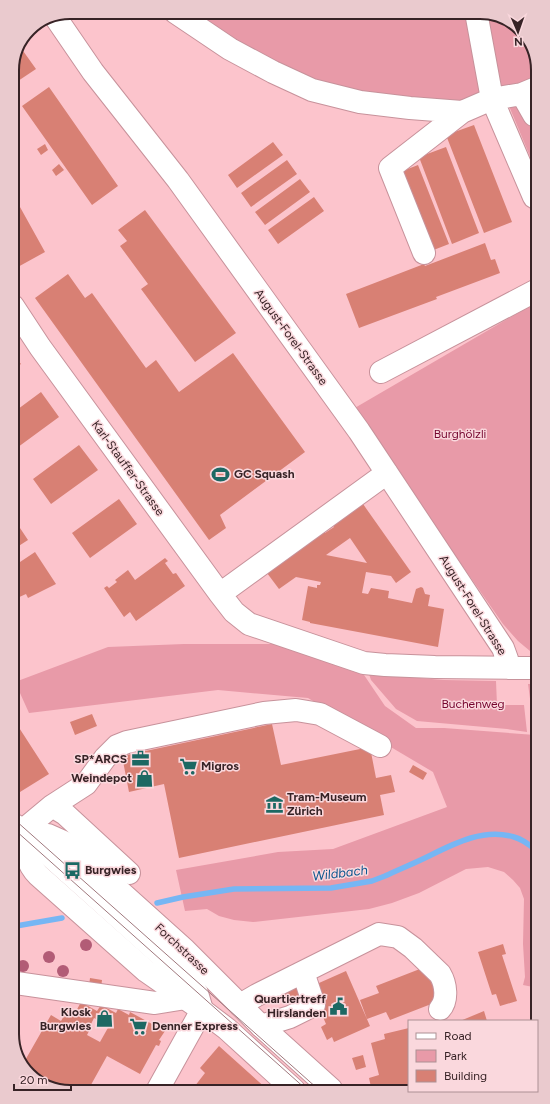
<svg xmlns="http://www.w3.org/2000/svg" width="550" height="1104" viewBox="0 0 550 1104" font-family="Figtree,sans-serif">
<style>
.green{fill:#e89aa8}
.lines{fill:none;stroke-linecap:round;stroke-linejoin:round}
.stream{stroke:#76b6f4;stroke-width:5.5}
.building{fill:#d88074;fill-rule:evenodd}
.minor-casing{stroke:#c7929b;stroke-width:24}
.major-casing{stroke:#c7929b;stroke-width:24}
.minor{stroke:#fff;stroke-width:22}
.major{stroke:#fff;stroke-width:22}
.tram{stroke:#a0797e;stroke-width:1}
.tree{fill:#b25c76}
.labels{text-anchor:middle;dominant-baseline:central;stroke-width:3;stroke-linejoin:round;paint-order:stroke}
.street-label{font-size:12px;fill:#372326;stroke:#fad8dd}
.park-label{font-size:12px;fill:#76062f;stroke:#fad8dd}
.poi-label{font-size:12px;font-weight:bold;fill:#372326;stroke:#fad8dd;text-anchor:start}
.water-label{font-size:13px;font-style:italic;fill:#0d568e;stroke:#fad8dd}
.rim{fill:none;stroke:#372326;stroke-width:2}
</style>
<rect width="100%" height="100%" fill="#fcc4cc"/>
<path class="green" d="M184 12H484L515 24 534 48V80L462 101 375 97 313 83Z
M534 96V166L509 106Z
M535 303 536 656 518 641 503 624 353 409Z
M184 644H286L362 672 385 706 416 728H444L535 735 528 684H536L538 988 523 985 525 977 523 944 524 899 520 888 513 880 504 872 488 867 466 869 419 893 392 903 369 909 253 922 234 920 219 916 207 909 185 911 176 870 278 852 333 849 447 807 433 772 308 698 218 690 29 713 15 682 108 647Z
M369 674 444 680 496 681 497 705H524L527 732 507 729 417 721 396 709 371 680Z"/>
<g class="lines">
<path class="stream" d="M157 903 183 897 234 889 331 888 372 881 385 876C400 869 415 863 429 856 455 843 484 828 514 837 522 839 530 845 537 851
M16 926 62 918"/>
</g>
<path class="building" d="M21 48 36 69 12 85V67Z
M49 87 118 186 92 205 22 106Z
M474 125 512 222 484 233 446 135Z
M273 142 283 155 237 188 228 175Z
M45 144 48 150 41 155 37 149Z
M446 147 479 233 452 244 419 157Z
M287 160 297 174 251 207 241 193Z
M59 164 64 170 56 176 52 170Z
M418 165 449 244 431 251 400 172Z
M300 179 310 192 265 225 255 212Z
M314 197 324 211 278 244 268 230Z
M15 198 45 252 16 268 13 263V199Z
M145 210 236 333 195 362 141 289 148 284 120 246 127 241 118 230Z
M485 243 491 260 495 259 500 273 436 297 437 299 359 328 346 294 424 264 425 266Z
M68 274 85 298 92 293 146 368 156 360 179 392 233 353 305 452 220 515 226 528 209 540 35 298Z
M13 354 21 364 13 369Z
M41 392 59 417 14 450V412Z
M79 445 98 470 51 504 33 479Z
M119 499 137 524 90 558 72 533Z
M363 504 411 572 396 583 391 576 366 572 362 593 368 594 371 588 389 591 388 598 412 603 416 589 421 587 423 588 425 594 430 595 428 606 444 609 438 647 310 623V622L302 620 308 586 317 588V585H320L321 582 296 577 279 589 267 573 324 532 325 533 334 527 333 525ZM350 538 367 563 326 555Z
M14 519 28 540 14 549Z
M35 552 56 584 28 598 26 594 15 599 14 566Z
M165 558 168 561 165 563 173 574 176 573 185 586 136 621 130 612 124 617 104 588 107 586 109 588 117 582 115 580 128 570 135 580Z
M92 714 97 726 75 735 70 722Z
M16 723 49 774 20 792 15 784V724Z
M272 724 281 765 370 747 376 778 391 775 395 792 380 795 384 815 179 858 164 784 129 792 122 756Z
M413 765 427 773 423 780 409 772Z
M503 944 506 954 502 955 517 1001 500 1006 496 994 492 995 478 952Z
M425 967 439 1001 390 1020 386 1012 367 1019 360 1000 379 993 376 986Z
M346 971 370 1026 334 1042 332 1037 327 1040 321 1027 326 1024 310 987Z
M90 978 102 980 101 988 89 986Z
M296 981 302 996 286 1002 280 987Z
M81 1002 97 1011 101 1005 116 1013 118 1009 129 1015 130 1012 165 1031 159 1040 161 1041 159 1046 156 1045 140 1074 107 1056 87 1092H67L38 1082 23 1064 51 1015 61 1021 67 1011 74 1015ZM94 1018 109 1026 100 1042 87 1035 92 1025 91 1024Z
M484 1011 487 1021H460Z
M409 1028V1089H369L371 1087 369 1078 379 1075 371 1043 385 1039 384 1034Z
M219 1046 268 1090 191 1091 205 1073 200 1068Z
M363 1055 366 1067 356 1070 352 1058Z"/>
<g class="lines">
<defs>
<path id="minor" d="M175 12 230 49 273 72 312 90 360 102 410 108 462 112 492 99 522 94 534 89
M476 12 492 99 534 197
M56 18 93 72 178 180 359 431 503 648 507 659 508 668
M522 94 534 115
M424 253 390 168 462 112
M13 306 40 347 220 594 234 612 249 624 364 663 385 665 435 667 536 668
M381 372 535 291
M220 594 387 473
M52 806 65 814 129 873
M16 983 155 1003 186 998
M194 985 22 831 52 806 86 784 105 758 117 746 127 742 264 713 296 710 320 714 380 746
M240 1005 257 995 379 934 398 937 413 948 440 974C446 984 448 1000 440 1009
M261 1026 290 1017 314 1005 303 972
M157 1091 202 1010 197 993"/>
<path id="major" d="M15 825 22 831 48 835 66 843 185 950 261 1026 331 1089
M22 831C24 847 26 863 38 875L146 971 202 1010 227 1029 294 1090"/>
</defs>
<use href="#minor" class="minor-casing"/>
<use href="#major" class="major-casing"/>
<use href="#minor" class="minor"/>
<use href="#major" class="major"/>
<path class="tram" d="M15 820 318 1089
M15 830 307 1090"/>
</g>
<g class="tree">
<circle cx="86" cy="945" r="6"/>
<circle cx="49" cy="957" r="6"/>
<circle cx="23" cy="966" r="6"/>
<circle cx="63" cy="971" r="6"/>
</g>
<defs>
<symbol id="stadium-bare" viewBox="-9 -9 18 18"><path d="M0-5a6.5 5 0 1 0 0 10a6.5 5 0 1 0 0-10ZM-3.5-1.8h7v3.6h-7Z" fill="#1c6863" stroke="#fad8dd" stroke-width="2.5" paint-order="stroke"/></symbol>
<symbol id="office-bare" viewBox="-9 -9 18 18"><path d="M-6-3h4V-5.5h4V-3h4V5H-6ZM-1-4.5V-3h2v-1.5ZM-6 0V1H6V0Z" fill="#1c6863" stroke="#fad8dd" stroke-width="2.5" paint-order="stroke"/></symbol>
<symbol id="supermarket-bare" viewBox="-9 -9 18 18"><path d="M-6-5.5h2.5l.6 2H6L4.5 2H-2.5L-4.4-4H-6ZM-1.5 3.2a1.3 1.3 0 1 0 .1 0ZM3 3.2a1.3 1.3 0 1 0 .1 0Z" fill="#1c6863" stroke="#fad8dd" stroke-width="2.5" paint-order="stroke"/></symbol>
<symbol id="shop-bare" viewBox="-9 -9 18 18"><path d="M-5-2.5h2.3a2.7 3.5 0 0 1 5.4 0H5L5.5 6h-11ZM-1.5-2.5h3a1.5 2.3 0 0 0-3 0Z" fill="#1c6863" stroke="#fad8dd" stroke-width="2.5" paint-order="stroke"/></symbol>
<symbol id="museum-bare" viewBox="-9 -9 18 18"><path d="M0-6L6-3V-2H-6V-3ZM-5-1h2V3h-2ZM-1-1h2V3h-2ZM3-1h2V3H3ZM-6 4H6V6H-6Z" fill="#1c6863" stroke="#fad8dd" stroke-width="2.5" paint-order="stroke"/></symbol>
<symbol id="bus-bare" viewBox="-9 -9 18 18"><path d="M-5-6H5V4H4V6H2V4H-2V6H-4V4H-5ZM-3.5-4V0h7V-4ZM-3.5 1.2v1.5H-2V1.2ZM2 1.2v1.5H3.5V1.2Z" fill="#1c6863" stroke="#fad8dd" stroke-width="2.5" paint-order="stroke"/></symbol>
<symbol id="civic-bare" viewBox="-9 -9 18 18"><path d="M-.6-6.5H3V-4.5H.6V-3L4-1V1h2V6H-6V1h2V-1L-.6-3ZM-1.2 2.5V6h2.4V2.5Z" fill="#1c6863" stroke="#fad8dd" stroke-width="2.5" paint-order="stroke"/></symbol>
</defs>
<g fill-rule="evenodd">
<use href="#stadium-bare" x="208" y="462" width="25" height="25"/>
<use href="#office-bare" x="128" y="746" width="25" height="25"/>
<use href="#supermarket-bare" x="176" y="754" width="25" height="25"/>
<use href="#shop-bare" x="132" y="766" width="25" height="25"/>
<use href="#museum-bare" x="262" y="792" width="25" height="25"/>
<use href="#bus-bare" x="60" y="858" width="25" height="25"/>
<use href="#civic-bare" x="326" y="994" width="25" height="25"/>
<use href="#shop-bare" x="92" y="1006" width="25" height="25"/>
<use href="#supermarket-bare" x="126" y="1014" width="25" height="25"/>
</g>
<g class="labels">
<g class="street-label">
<text transform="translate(291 337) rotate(54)">August-Forel-Strasse</text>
<text transform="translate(128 468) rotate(54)">Karl-Stauffer-Strasse</text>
<text transform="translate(473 605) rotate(58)">August-Forel-Strasse</text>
<text transform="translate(182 949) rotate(43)">Forchstrasse</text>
</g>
<g class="park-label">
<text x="460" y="434">Burghölzli</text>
<text x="473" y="704">Buchenweg</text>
</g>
<g class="poi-label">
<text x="234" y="474">GC Squash</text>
<text x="127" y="759" text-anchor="end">SP*ARCS</text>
<text x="201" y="766">Migros</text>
<text x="132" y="778" text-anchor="end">Weindepot</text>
<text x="287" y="797">Tram-Museum<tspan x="287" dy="14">Zürich</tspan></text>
<text x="85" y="870">Burgwies</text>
<text x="326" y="999" text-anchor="end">Quartiertreff<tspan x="326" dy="14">Hirslanden</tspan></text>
<text x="91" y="1012" text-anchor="end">Kiosk<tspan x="91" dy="14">Burgwies</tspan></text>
<text x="152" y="1026">Denner Express</text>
</g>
<g class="water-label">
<text transform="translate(340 873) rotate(-7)">Wildbach</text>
</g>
</g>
<path d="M0 0H550V1104H0ZM70 19H480A51 51 0 0 1 531 70V1034A51 51 0 0 1 480 1085H70A51 51 0 0 1 19 1034V70A51 51 0 0 1 70 19Z" fill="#eacace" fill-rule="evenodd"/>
<path class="rim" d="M70 19H480A51 51 0 0 1 531 70V1034A51 51 0 0 1 480 1085H70A51 51 0 0 1 19 1034V70A51 51 0 0 1 70 19Z"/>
<rect x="408" y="1020" width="130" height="72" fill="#fad8dd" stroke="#ac9094"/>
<rect x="416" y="1033" width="20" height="6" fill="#ffffff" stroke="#ac9094"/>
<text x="444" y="1040" font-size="12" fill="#372326">Road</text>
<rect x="416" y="1050" width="20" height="12" fill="#e89aa8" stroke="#ac9094"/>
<text x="444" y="1060" font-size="12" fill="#372326">Park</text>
<rect x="416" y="1070" width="20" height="12" fill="#d88074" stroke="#ac9094"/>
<text x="444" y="1080" font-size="12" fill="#372326">Building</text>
<g transform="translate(518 32) rotate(178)" stroke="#fad8dd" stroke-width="3" paint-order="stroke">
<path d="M0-3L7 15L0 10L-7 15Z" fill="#372326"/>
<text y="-6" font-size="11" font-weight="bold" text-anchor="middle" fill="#372326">N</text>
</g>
<path d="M14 1084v6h57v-6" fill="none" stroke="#372326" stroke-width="2"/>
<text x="20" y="1084" font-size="12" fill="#372326" stroke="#fad8dd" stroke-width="3" paint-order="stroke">20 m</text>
</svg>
